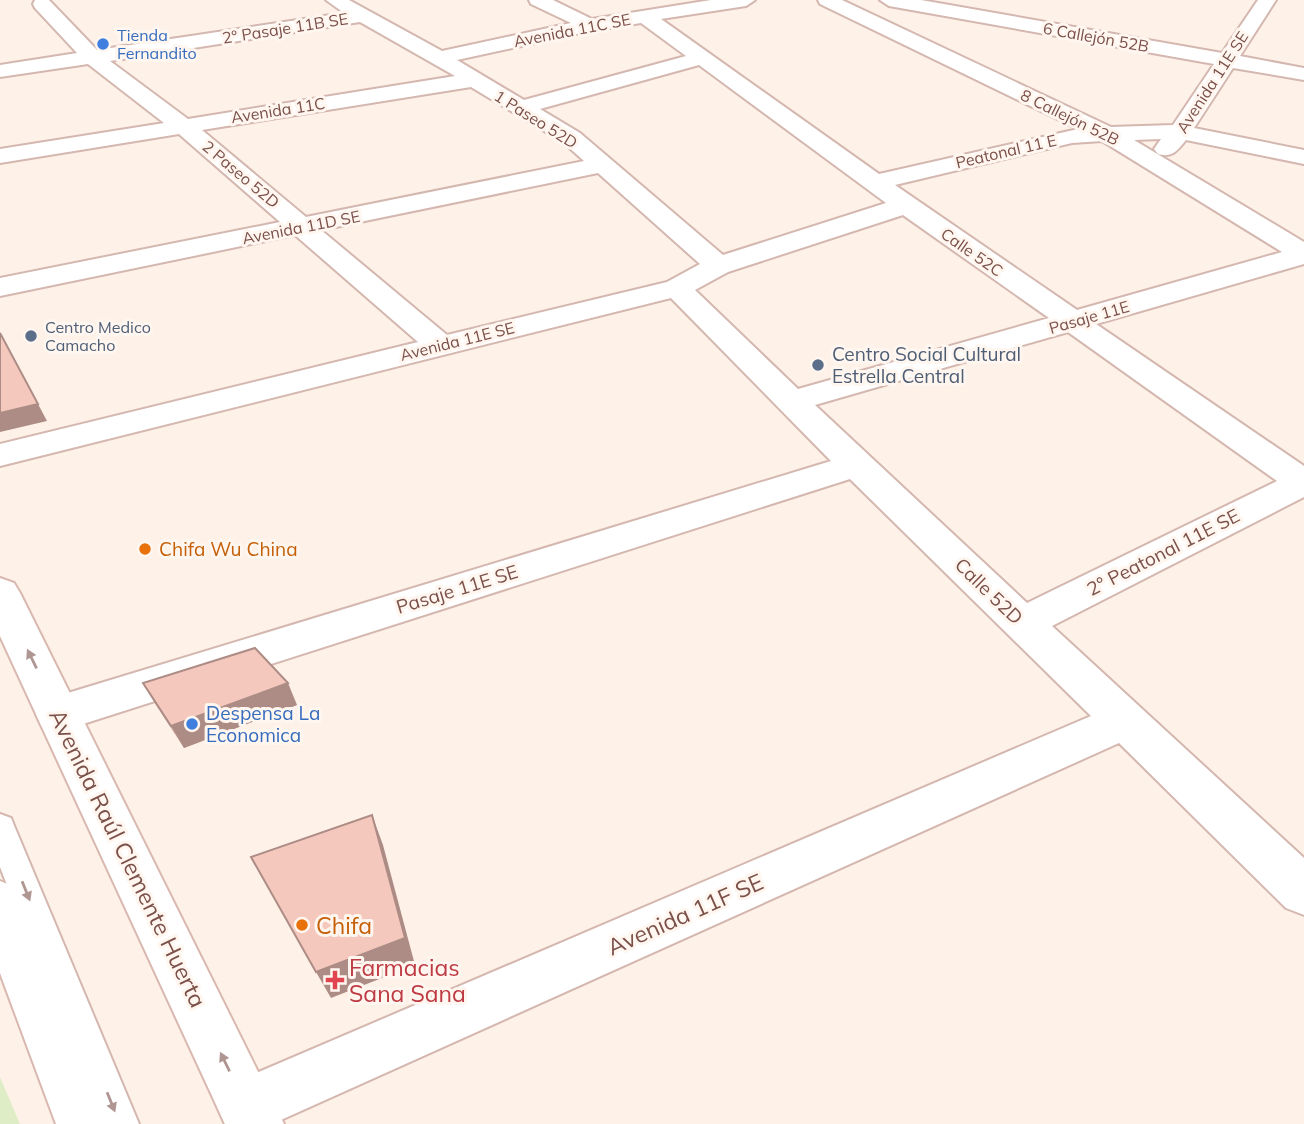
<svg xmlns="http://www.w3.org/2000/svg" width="1304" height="1124" viewBox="0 0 1304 1124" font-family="Mulish,sans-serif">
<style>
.green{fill:#deedc5}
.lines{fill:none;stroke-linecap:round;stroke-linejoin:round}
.lane-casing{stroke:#d4b7af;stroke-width:4}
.street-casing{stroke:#d4b7af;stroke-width:4}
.secondary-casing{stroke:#d9b8af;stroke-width:4}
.lane{fill:#fff;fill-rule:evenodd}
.street{fill:#fff;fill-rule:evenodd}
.secondary{fill:#fff;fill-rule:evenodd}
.wall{fill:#d3aca3}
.shaded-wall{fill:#ac8c85}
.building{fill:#f5c8be;stroke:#ac8c85;stroke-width:2}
.oneway{fill:#b09692}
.shop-dot{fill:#3f7fe0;stroke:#fff6f0;stroke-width:2.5}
.service-dot{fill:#5c6f8a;stroke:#fff6f0;stroke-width:2.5}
.food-dot{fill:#e8710a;stroke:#fff6f0;stroke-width:2.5}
.health-dot{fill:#e0444e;stroke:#fff6f0;stroke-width:2.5}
.labels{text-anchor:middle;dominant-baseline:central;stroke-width:6;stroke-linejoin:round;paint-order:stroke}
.far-street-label{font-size:16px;fill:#7b5049;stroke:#fff6f0}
.far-shop-label{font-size:16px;fill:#366cbe;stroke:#fff6f0;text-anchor:start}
.far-service-label{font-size:16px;fill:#4e5e75;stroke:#fff6f0;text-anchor:start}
.service-label{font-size:19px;fill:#4e5e75;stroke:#fff6f0;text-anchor:start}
.food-label{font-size:19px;fill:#c56008;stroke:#fff6f0;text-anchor:start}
.street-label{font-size:19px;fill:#7b5049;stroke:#fff6f0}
.shop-label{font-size:19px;fill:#366cbe;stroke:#fff6f0;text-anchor:start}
.near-street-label{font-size:23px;fill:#7b5049;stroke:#fff6f0}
.near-food-label{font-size:23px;fill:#c56008;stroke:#fff6f0;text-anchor:start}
.near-health-label{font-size:23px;fill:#be3a42;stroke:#fff6f0;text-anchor:start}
</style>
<rect width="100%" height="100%" fill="#fef1e8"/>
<path class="green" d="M0 1077 20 1124H0Z"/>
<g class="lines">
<defs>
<path id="lane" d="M0 814 11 818 15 828 139 1124H101L0 867Z"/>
<path id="street" d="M35 0H49L97 50 344 13 326 0H349L442 51 571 23 531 4 529 0H553L592 19 711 0H755L746 6 661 19 879 174 1078 129 820 4 818 0H842L1111 127 1173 125 1214 64 889 6 880 0H921L1222 53 1258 0H1276L1240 56 1304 68V80L1233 68 1194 128 1304 150V164L1186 140C1177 151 1172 158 1158 154L1154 149 1161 139 1134 140 1304 242V264L1096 324 1304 466V497L1052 626 1304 858V915L1286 908 1119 743 272 1124H225L217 1106 226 1086 1091 716 850 479 58 732 42 727 36 714 42 701 58 696 831 461 671 298 0 466V444L418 342 295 235 0 296V278L280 222 179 134 0 163V149L164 123 88 64 0 77V65L77 53 35 8 33 4ZM360 22 455 76 188 119 110 61ZM641 23 686 56 524 100 457 60 590 31ZM699 65 886 203 723 255 580 133 540 109ZM471 87 564 143 584 161 306 217 202 130ZM1102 141 1282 252 1077 310 895 185 1072 143ZM598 173 700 264 667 282 447 335 321 230ZM903 215 1049 318 798 389 695 290 728 272ZM1068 332 1277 481 1027 603 815 405Z"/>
<path id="secondary" d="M0 578 14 583 20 593 284 1124H225L0 636Z
M0 881 18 888 114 1124H56L0 973Z"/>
</defs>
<use href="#lane" class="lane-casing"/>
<use href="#street" class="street-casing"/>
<use href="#secondary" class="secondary-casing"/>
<use href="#lane" class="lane"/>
<use href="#street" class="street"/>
<use href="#secondary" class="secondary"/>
</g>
<path class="wall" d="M143 683 297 705 184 748 156 705Z"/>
<path class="shaded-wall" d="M38 404 47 421 0 432V413Z
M288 683 297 705 184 748 171 726Z
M372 815 383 845 415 965 331 998 316 972Z"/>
<path class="building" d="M0 333 38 404 0 413Z
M255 648 288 683 171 726 143 683Z
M372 815 405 938 316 972 251 857Z"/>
<defs><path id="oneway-solid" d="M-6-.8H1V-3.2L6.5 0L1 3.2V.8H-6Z" transform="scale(1.75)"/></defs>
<g class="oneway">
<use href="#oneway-solid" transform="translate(32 659) rotate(-116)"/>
<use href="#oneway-solid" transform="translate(26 891) rotate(68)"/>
<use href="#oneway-solid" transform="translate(225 1062) rotate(-116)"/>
<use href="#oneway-solid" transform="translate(111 1102) rotate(68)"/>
</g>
<g class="shop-dot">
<circle cx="103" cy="44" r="7"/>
<circle cx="192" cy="724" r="7"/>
</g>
<g class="service-dot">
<circle cx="31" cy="336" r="7"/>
<circle cx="818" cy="365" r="7"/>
</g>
<g class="food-dot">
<circle cx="145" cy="549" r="7"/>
<circle cx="302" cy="925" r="7"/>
</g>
<path class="health-dot" d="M331.5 969.5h7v7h7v7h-7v7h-7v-7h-7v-7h7z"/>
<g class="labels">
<g class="far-street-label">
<text transform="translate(285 28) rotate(-9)">2° Pasaje 11B SE</text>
<text transform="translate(572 30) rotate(-11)">Avenida 11C SE</text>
<text transform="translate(1096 37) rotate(10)">6 Callejón 52B</text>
<text transform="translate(1212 82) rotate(-57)">Avenida 11E SE</text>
<text transform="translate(278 110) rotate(-9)">Avenida 11C</text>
<text transform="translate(1070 117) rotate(26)">8 Callejón 52B</text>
<text transform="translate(536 119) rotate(32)">1 Paseo 52D</text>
<text transform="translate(1006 151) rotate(-13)">Peatonal 11 E</text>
<text transform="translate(241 174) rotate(40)">2 Paseo 52D</text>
<text transform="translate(301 227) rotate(-11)">Avenida 11D SE</text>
<text transform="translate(972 252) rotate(35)">Calle 52C</text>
<text transform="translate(1089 317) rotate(-16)">Pasaje 11E</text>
<text transform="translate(457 341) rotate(-14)">Avenida 11E SE</text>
</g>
<g class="far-shop-label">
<text x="117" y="35">Tienda<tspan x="117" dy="18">Fernandito</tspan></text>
</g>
<g class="far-service-label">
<text x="45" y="327">Centro Medico<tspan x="45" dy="18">Camacho</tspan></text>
</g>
<g class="service-label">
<text x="832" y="354">Centro Social Cultural<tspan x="832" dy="22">Estrella Central</tspan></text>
</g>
<g class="food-label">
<text x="159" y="549">Chifa Wu China</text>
</g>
<g class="street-label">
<text transform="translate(1163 552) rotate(-27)">2° Peatonal 11E SE</text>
<text transform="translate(457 589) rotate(-17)">Pasaje 11E SE</text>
<text transform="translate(989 591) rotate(44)">Calle 52D</text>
</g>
<g class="shop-label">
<text x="206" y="713">Despensa La<tspan x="206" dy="22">Economica</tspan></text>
</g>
<g class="near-street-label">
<text transform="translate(128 858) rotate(64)">Avenida Raúl Clemente Huerta</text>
<text transform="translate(685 914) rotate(-24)">Avenida 11F SE</text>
</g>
<g class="near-food-label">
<text x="316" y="925">Chifa</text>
</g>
<g class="near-health-label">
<text x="349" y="967">Farmacias<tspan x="349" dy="26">Sana Sana</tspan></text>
</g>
</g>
</svg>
